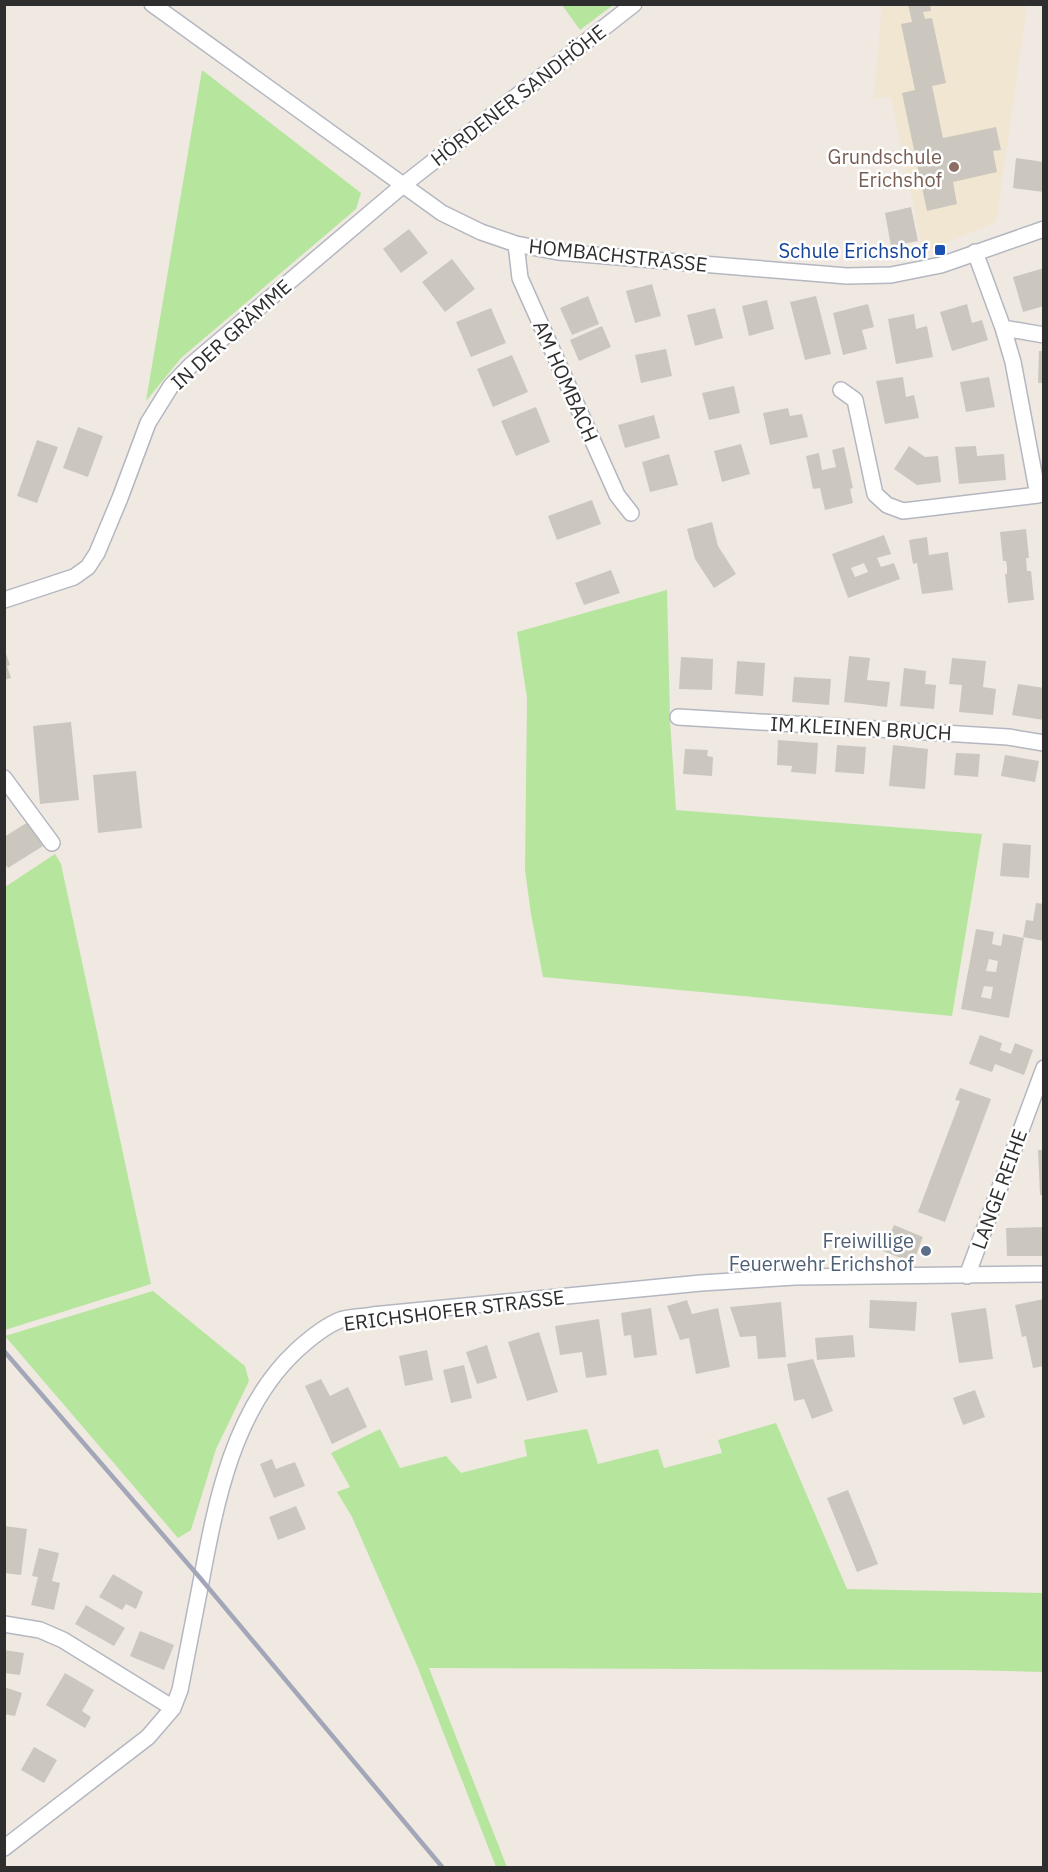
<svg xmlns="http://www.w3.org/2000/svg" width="1048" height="1872" viewBox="0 0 1048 1872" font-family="'IBM Plex Sans',sans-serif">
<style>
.education{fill:#f0e6d1}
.green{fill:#b6e59e}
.building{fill:#cbc7bf;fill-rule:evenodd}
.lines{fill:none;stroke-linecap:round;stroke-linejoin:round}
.street-casing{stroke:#b4b7c1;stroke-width:18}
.street{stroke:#fff;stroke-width:15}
.rail{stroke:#a3a6b8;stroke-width:4.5}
.education-dot{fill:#8d6e63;stroke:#fff;stroke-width:2}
.transit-dot{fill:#1a4fb4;stroke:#fff;stroke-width:2}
.service-dot{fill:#5c6f8a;stroke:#fff;stroke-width:2}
.labels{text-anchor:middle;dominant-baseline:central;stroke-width:5;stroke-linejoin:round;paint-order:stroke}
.street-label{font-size:20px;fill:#2e2e2e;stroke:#fff}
.education-label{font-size:20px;fill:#785e54;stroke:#fff;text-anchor:end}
.transit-label{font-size:20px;fill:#164399;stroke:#fff;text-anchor:end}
.service-label{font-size:20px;fill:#4e5e75;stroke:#fff;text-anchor:end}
</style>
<rect width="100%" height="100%" fill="#efe9e1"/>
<path class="education" d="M882 5H1027L996 222 923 252 891 97 874 98Z"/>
<path class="green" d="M562 5H613L580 30Z
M202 70 361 193 356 209 181 358 146 401Z
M667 590 670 720 676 810 982 834 952 1016 543 977 531 914 525 870 527 698 517 632Z
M55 854 61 864 151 1284 5 1330V887Z
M153 1291 245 1366 249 1381 216 1449 191 1530 178 1538 5 1336Z
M776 1423 847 1589 1043 1593V1672L965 1670 429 1668 507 1867H496L418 1668 352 1517 337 1492 350 1487 331 1453 380 1429 400 1468 446 1456 461 1473 527 1456 524 1440 587 1429 598 1464 658 1449 664 1468 722 1453 718 1440Z"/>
<path class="building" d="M908 4H930L931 11 923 12 925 19 932 18 946 83 932 86 943 138 996 127 1001 150 993 151 997 172 953 182 957 204 927 211 902 93 915 90 901 24 912 22Z
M1016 158 1044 162V192L1013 188Z
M911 207 918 241 891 246 885 213Z
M409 229 428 253 401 273 383 249Z
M452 259 475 289 445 312 422 282Z
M1044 268V306L1023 312 1013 277Z
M652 284 661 316 635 323 626 291Z
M588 296 599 324 572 335 560 308Z
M816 296 831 354 805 360 790 302Z
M767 300 774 329 749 336 742 306Z
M868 304 874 327 862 330 867 349 843 355 833 313Z
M967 304 972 323 982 320 988 340 952 351 940 312Z
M491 308 506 343 471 357 456 322Z
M715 308 723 338 695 346 687 315Z
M914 314 916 329 927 326 933 357 896 364 888 319Z
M602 326 611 347 579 361 570 340Z
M666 349 672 376 641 383 635 355Z
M1039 351H1044V383H1038Z
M512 355 528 392 493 407 477 369Z
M903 377 906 397 914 395 919 418 885 424 876 381Z
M989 377 995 407 966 412 960 382Z
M734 386 740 413 709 420 702 393Z
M536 407 550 442 516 456 501 421Z
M788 408 790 416 802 414 808 437 770 445 763 413Z
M654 415 660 438 625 448 618 425Z
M78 427 103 436 88 477 63 468Z
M37 440 58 447 37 503 17 496Z
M741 444 750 474 722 482 714 451Z
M909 446 925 457 938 456 941 482 917 485 894 469Z
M976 446 977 456 1004 454 1006 480 959 484 955 447Z
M844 447 853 488 850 489 853 503 825 510 820 488 813 489 806 456 819 453 822 470 836 467 832 450Z
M669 454 678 485 650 492 642 462Z
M592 500 601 524 557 540 548 516Z
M712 522 718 546 736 574 714 588 695 559 687 529Z
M1026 529 1029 558H1026L1027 571H1031L1034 600 1008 603 1005 574H1007V567L1006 561H1003L1000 532Z
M884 535 891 554 877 558 881 567 894 563 900 579 848 598 832 554ZM864 563 868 572 855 577 851 568Z
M927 537 929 555 948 552 953 590 922 594 917 563 913 564 909 540Z
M611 570 620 593 584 605 575 583Z
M4 648 10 665 7 666 11 678 4 680Z
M849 656 870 658 867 680 890 682 887 707 844 702Z
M681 657 713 659 712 690 679 689Z
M952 658 986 661 983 687 996 689 993 715 959 712 962 685 949 684Z
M737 661 765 663 763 696 735 694Z
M904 668 926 671 925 684 936 685 934 709 900 706Z
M794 677 831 679 829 705 792 702Z
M1018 684 1044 688V720L1012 715Z
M71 722 79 800 40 804 33 726Z
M778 740 818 743 816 774 791 772 792 766 777 765Z
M837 745 866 747 864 774 835 772Z
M893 745 928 749 925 789 889 786Z
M685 749 708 750 707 756 713 757 712 776 683 774Z
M956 753 980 754 978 777 954 775Z
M1005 755 1039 761 1035 782 1001 776Z
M136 771 142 828 98 833 93 775Z
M28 822 43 846 8 868 4 863V837Z
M1003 843 1031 845 1029 878 1000 876Z
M1036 903 1044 904V941L1023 937 1026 920 1033 921Z
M976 929 994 932 992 944 1001 946 1003 934 1024 938 1009 1018 961 1009ZM989 959 998 961 996 972 986 971ZM984 986 993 987 991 999 981 997Z
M980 1035 1002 1043 1000 1050 1011 1054 1015 1043 1033 1050 1024 1075 995 1064 992 1072 969 1064Z
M960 1088 991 1099 945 1222 918 1212 960 1101 955 1100Z
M1038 1150H1044V1195H1040Z
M894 1225 923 1237 913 1263 883 1251Z
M1044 1227V1256H1007L1006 1228Z
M1044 1299V1366L1033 1368 1026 1336 1022 1337 1015 1305Z
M687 1300 692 1314 718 1308 730 1367 696 1374 689 1338 680 1340 667 1306Z
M870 1300 917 1302 915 1331 869 1328Z
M781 1302 786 1357 758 1359 756 1336 740 1337 730 1307Z
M651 1308 657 1355 634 1358 631 1335 624 1336 621 1313Z
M986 1308 993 1359 959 1363 951 1313Z
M599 1319 607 1375 586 1378 582 1352 560 1355 555 1326Z
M539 1332 558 1392 527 1401 508 1342Z
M853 1335 855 1357 817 1360 815 1338Z
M487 1345 497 1378 477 1384 466 1352Z
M427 1350 433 1380 405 1386 399 1356Z
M813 1359 833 1411 812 1419 804 1399 794 1401 787 1364Z
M464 1365 472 1398 451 1403 443 1370Z
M321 1379 330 1396 348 1387 367 1427 332 1444 305 1386Z
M975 1390 985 1417 963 1425 953 1398Z
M272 1459 276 1469 295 1462 305 1486 274 1498 260 1464Z
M848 1490 878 1564 857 1572 827 1498Z
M296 1506 306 1529 278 1540 269 1517Z
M4 1526 27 1529 21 1575 4 1573Z
M39 1548 59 1553 52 1581 60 1583 54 1610 31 1605 38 1577 32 1576Z
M113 1574 143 1592 136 1609 126 1604 122 1610 99 1597Z
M86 1605 125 1628 114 1646 75 1624Z
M140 1631 174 1645 164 1670 130 1656Z
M4 1650 24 1653 20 1675 4 1673Z
M65 1673 94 1690 82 1711 91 1717 85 1728 46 1705Z
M4 1687 22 1693 15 1716 4 1714Z
M34 1747 57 1760 44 1783 21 1770Z"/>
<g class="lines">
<defs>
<path id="street" d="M152 4 442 213 481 232 516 244 558 252 847 276 891 275 941 265 1044 229
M516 244 520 278 617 495 631 513
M1003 328 1044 335
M841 390 855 400 875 494 887 505 903 511 1038 495 1013 362 1003 328 975 252
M4 600 74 577 88 567 97 553 120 498 148 423 171 386 191 365 402 186 634 4
M678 717 1008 737 1044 743
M4 778 52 843
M967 1276 1044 1068
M4 1624 40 1630 63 1640 173 1708
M4 1848 148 1737 173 1708 180 1690C187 1654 194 1618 201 1582 216 1502 233 1410 296 1351 309 1339 323 1327 340 1320 350 1317 362 1317 372 1315L701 1283 795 1277 1044 1274"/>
</defs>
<use href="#street" class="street-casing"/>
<use href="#street" class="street"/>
<path class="rail" d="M4 1351 201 1579 443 1868"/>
</g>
<circle class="education-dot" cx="954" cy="167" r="6"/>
<rect class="transit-dot" x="934" y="244" width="12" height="12" rx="3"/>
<circle class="service-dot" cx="926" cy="1251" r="6"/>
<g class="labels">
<g class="street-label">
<text transform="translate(518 95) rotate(-38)">HÖRDENER SANDHÖHE</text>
<text transform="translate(618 255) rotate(6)">HOMBACHSTRASSE</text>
<text transform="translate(231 334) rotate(-42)">IN DER GRÄMME</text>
<text transform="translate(566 381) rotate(66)">AM HOMBACH</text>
<text transform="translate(861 728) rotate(3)">IM KLEINEN BRUCH</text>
<text transform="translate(999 1189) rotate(-70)">LANGE REIHE</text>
<text transform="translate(454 1310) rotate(-7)">ERICHSHOFER STRASSE</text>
</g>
<g class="education-label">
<text x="942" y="156">Grundschule<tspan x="942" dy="23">Erichshof</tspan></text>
</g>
<g class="transit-label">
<text x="928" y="250">Schule Erichshof</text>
</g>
<g class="service-label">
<text x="914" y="1240">Freiwillige<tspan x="914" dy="23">Feuerwehr Erichshof</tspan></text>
</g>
</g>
<rect width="1048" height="1872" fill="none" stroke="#2e2e2e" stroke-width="12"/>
</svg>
